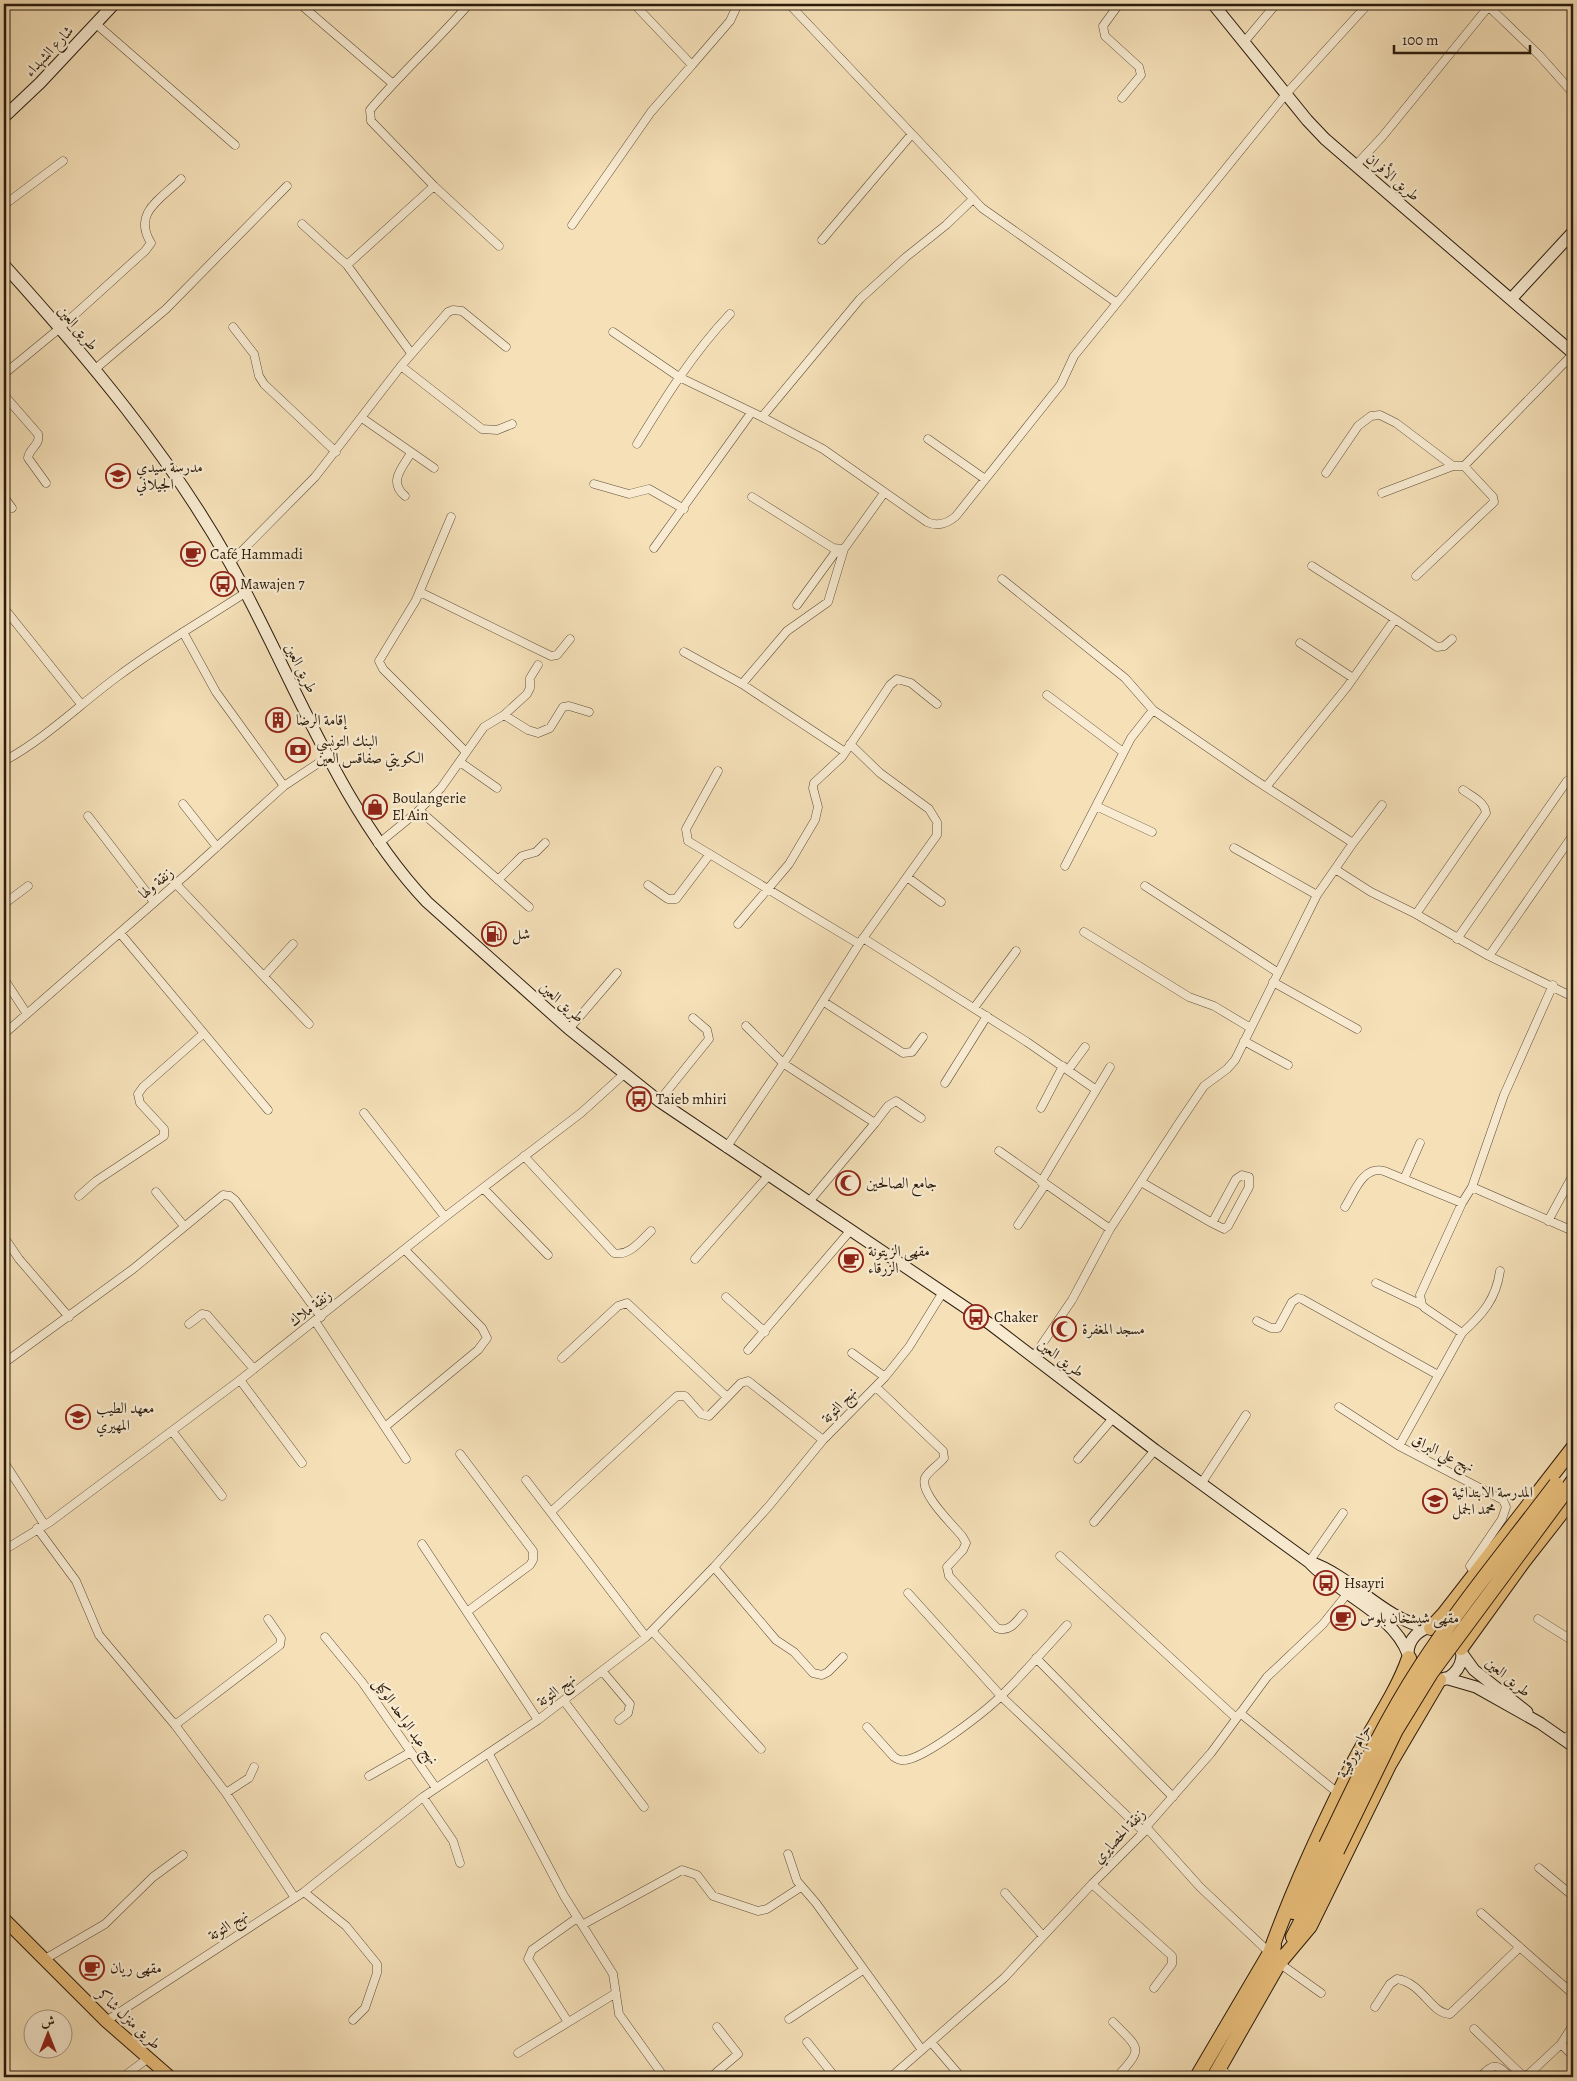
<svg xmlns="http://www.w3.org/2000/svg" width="1577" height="2081" viewBox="0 0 1577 2081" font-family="Alegreya,Amiri,serif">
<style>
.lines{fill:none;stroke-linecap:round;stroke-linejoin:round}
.street-casing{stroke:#5e4c37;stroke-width:9}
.secondary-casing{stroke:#2b1b0c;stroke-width:13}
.primary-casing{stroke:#2b1b0c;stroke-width:14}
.highway-casing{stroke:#2b1b0c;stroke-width:16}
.street{stroke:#f8ebd1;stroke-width:8}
.secondary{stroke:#f8ebd1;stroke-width:11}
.primary{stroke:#eac07c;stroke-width:12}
.highway{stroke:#eac07c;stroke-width:14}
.highway-bridge-casing{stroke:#2b1b0c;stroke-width:16;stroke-linecap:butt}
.highway-bridge{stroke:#eac07c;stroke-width:14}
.labels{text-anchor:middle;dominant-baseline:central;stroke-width:4.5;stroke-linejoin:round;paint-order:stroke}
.street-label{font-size:15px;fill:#2b1b0c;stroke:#f8ebd1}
.poi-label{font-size:15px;fill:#2b1b0c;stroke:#f8ebd1;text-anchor:start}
</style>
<rect width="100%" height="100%" fill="#f5e0b8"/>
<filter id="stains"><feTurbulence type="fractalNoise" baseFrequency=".004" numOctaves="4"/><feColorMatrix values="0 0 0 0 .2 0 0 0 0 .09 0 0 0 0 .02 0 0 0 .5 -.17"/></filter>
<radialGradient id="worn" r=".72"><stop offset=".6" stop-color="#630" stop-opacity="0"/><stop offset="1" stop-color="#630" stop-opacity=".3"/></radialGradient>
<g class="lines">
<defs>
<path id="street" d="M300 4 392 83
M634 4 692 65 730 21 738 4
M789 4 982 208 1117 303 1286 94 1368 4
M1119 4 1103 26 1105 36 1139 67 1141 75 1122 98
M1486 4 1539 55 1573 93
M95 23 235 145
M1245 41 1276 4
M1356 165 1382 137 1489 6
M434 186 499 246
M4 205 63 161
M302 224 347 265 411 353
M572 225 651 112 692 65
M822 240 911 135
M347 265 434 186 371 121 370 110C401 73 437 41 469 4
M233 327 254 354 259 376 264 384 336 452
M613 332 679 377 762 417 860 299 906 257 946 225 973 199
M401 366 482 429 497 430 512 424
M94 370 166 309 287 186
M4 374 60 328 145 251 151 243C132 213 161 199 181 179
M4 395 38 434C41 445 29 448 28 458L46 483
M762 417 823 449 927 522C938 527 947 524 956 516L1061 384 1074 356 1117 303
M362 418 434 468
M928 439 985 479
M637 444C665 398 693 353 730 314
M1326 473 1358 426 1371 416 1380 415 1396 423 1453 466H1464
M594 484 629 494 649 489 684 509
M1382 493 1453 466
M405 496C388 482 402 468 411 453
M4 497 12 508
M752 497 833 548 844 549
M451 517 416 600 379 661 383 669 466 752
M654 548 751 413
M230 563 315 477 401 366 448 312 453 310 462 311 506 347
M1416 576 1494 502 1493 497 1464 466 1573 354
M1002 579 1125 678 1153 710 1255 780 1353 843 1335 869
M420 592 551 656 557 655 570 639
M797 605 837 550
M4 608 81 704
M1395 619 1437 647 1444 646 1452 639
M183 632 216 692 284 786
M1300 643 1353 678
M684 652 742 684 845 752
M742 684 787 631 828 602 844 549 884 493
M1047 695 1123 752
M504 715 528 730 538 733 550 728 563 707 569 706 589 712
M4 761C45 739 79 705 117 677 158 646 202 621 245 593
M460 762 497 788
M718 771 686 829 688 841 859 944
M1266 787 1347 687 1395 619 1312 566
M183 804 217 847
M1096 806 1152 832
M419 810 529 907
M88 816 154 902
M1353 843 1382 805
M378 844 417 812 441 788 484 727 504 715 527 694 530 688V678L538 665
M1234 848 1317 895
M1065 866 1131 738 1153 710
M907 877 941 902
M498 880 522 856 536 852 545 843
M176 884 309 1024
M648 885 668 899H676L710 854
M1145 886 1277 972
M4 904 28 886
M1416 914 1486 813C1485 802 1471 796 1463 790
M738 924 789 864 815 820 818 807 813 788 814 783 842 757 890 685 897 679 911 683 937 704
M1084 932 1189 997 1214 1006 1249 1027
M120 933 268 1110
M863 938 1027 1042 1095 1089
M1457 939 1567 781
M1489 956 1573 835
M264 976 293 944
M4 979 27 1014
M1273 982 1357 1029
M824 1002 903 1053 912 1052 923 1037
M974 1008 1016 951
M746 1026 784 1064 875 1123 888 1106 896 1101 921 1118
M569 1029 617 973
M4 1034 188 873 284 786 329 756
M1244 1041 1288 1065
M1068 1070 1085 1047
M945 1083 987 1016
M659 1101 709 1039 707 1030 693 1018
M1041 1108 1063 1066
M364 1113 445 1217
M726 1148 791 1052 859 944 937 835V822L929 809 880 773 850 744
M999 1151 1110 1229
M524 1156 614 1253C629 1257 641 1240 651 1231
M1404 1179 1420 1143
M1041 1182 1110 1067
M1141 1182 1212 1223 1224 1229 1228 1226 1249 1187V1177L1242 1175 1236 1179 1212 1223
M1472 1187 1573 1231
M483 1188 548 1255
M156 1192 184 1226
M79 1196 96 1181 164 1136V1129L140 1103 138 1094 143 1087 203 1034
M808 1203 875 1123
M1345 1207C1354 1193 1363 1165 1384 1171L1462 1203
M1548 1221 1573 1175
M1018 1225 1045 1185
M4 1237 19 1259 69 1317
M695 1259 768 1176
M1376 1283 1422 1305
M726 1297 765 1332
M315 1321 406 1459
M1257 1321 1271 1328H1278L1292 1302 1298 1298 1302 1299 1438 1375
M189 1324 202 1314 207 1315 254 1369
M1462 1333 1425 1308 1422 1305 1420 1295 1462 1203 1472 1187 1504 1095 1553 985
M748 1350 850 1231
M852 1353 885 1377
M1034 1356 1072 1300 1110 1229 1179 1123 1204 1086 1227 1069 1235 1060 1317 895 1335 869 1371 892 1416 914 1489 956 1573 997
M562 1358 618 1306 627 1303 727 1397
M4 1363 133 1269 223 1195 230 1196 235 1200 321 1317
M240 1380 302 1463
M876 1387 943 1451 944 1458C939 1465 929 1470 925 1478 919 1493 953 1525 962 1536L966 1543 963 1550 947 1567 949 1576 997 1628C1009 1633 1016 1622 1023 1614
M1339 1407 1399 1446 1503 1500 1506 1507 1502 1519 1470 1566 1475 1574
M386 1426 478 1350 487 1338 482 1328 405 1250
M172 1431 222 1496
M1399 1446 1462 1333C1483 1314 1496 1299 1500 1271
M460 1454 533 1551V1560L530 1565 468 1611
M1078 1459 1114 1417
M4 1462 44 1524
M526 1480 646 1637
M1201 1484 1246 1415
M552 1511 677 1396H685L701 1414 709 1416 741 1383 748 1381 823 1440
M1094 1522 1155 1450
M37 1528 76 1581 99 1635 175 1725 226 1793 295 1898
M422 1544 538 1720
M4 1550 50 1522 240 1380 445 1217 581 1113 623 1075
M1060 1556 1236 1718
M1309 1562 1343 1513
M714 1567 776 1640 794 1652 813 1673 822 1675 828 1672 843 1657
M908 1593 1001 1696 1144 1832
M1538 1619 1573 1641
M652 1631 761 1749
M325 1637 362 1682 436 1788
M1036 1658 1173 1797
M603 1672 630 1704 628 1713 619 1720
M564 1701 644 1807
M1240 1713 1339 1794
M175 1725 280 1645 281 1638 268 1619
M867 1727 894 1757C897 1759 901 1761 905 1760 926 1758 986 1711 1002 1695 1025 1672 1046 1648 1067 1625
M1565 1740 1573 1730
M489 1754 564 1896 613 1974 619 2014 664 2077
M369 1776 411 1752
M226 1793 249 1778 254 1767
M423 1797 453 1841 460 1863
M1146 1827 1200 1887 1270 1953
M788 1854 797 1881 816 1903 922 2050
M1539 1868 1573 1896
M1092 1884 1172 1956V1964L1154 1988
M304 1892 346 1926 377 1964V1973L365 2008 353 2020
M1005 1893 1043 1936
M1481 1913 1573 1994
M582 1925 682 1870 697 1875 713 1896 758 1911 767 1909 801 1887
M45 1959 105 1924 153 1877 183 1855
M1279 1963 1321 1993
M1375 2007 1390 1984 1397 1979C1423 1983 1431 2014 1450 2014L1520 1947
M789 2019 863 1970
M106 2021 304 1892 423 1797 538 1720 646 1637 714 1567 769 1506 823 1440 885 1377 909 1347 943 1292
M568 2022 528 1959 532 1950 577 1918
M1113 2022C1140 2050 1144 2047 1117 2077
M1573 2025 1561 2044 1573 2056
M1474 2029 1523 2076 1529 2074 1561 2044
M807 2042 835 2077
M931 2042 961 2077
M518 2053 616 1993
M1219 2069 1232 2077
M123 2077 147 2059
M711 2077 738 2054 717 2027
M891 2077 1004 1978 1092 1884 1144 1832 1146 1827 1211 1753 1267 1677 1323 1624 1347 1594
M1480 2077C1494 2063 1496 2063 1510 2077"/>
<path id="secondary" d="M1213 4 1307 120 1325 139 1573 353
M4 117 40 83 114 4
M4 265C87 357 169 454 230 563 292 674 339 809 427 902L569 1029 659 1101 990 1324 1155 1450 1309 1562C1338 1594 1393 1613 1408 1654
M1512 298 1573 232
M1310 1562C1353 1577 1382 1618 1427 1628
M1408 1654a27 27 0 1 1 54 0a27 27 0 1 1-54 0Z
M1461 1652 1474 1670 1527 1712
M1445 1678 1476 1687 1540 1723 1573 1746"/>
<path id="primary" d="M4 1919 106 2021 170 2077"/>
<path id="highway" d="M1565 1492 1573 1481
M1431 1628 1444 1614 1573 1448
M1461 1648 1523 1562 1573 1498
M1293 1912 1326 1845
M1293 1937 1337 1851
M1270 1953C1293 1888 1323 1825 1354 1762 1372 1727 1396 1695 1409 1658
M1279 1963 1310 1926 1389 1765 1439 1680
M1197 2077 1274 1946
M1214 2077 1283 1956"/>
</defs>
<use href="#street" class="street-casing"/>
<use href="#secondary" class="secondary-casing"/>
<use href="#primary" class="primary-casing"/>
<use href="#highway" class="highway-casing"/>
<use href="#street" class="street"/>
<use href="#secondary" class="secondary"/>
<use href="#primary" class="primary"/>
<use href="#highway" class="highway"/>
<defs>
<path id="highway-bridge" d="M1326 1845C1355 1785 1383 1724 1420 1667 1461 1604 1510 1545 1556 1484
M1337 1851 1396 1730 1431 1673 1565 1492"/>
</defs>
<use href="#highway-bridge" class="highway-bridge-casing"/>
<use href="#highway-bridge" class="highway-bridge"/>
</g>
<defs>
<symbol id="school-ring" viewBox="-11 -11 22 22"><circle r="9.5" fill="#f8ebd1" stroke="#8f2418" stroke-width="1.5"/><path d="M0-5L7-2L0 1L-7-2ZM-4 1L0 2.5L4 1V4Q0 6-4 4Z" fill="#8f2418"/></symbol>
<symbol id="cafe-ring" viewBox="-11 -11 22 22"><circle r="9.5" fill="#f8ebd1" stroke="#8f2418" stroke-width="1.5"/><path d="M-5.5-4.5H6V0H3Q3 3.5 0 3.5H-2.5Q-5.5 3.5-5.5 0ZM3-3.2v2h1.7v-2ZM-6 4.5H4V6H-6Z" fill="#8f2418"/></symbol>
<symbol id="bus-ring" viewBox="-11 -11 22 22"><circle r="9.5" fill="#f8ebd1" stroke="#8f2418" stroke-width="1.5"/><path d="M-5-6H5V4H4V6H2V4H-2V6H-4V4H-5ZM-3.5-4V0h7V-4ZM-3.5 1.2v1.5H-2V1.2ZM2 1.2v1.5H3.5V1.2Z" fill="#8f2418"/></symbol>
<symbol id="building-ring" viewBox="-11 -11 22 22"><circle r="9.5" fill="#f8ebd1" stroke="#8f2418" stroke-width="1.5"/><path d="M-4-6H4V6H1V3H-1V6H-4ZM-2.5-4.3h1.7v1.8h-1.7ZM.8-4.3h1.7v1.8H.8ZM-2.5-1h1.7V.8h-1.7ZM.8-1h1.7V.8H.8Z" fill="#8f2418"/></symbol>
<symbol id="bank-ring" viewBox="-11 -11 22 22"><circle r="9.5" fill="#f8ebd1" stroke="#8f2418" stroke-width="1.5"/><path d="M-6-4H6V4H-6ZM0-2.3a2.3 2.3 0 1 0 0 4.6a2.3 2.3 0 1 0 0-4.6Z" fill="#8f2418"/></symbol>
<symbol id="shop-ring" viewBox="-11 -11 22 22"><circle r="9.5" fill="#f8ebd1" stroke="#8f2418" stroke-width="1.5"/><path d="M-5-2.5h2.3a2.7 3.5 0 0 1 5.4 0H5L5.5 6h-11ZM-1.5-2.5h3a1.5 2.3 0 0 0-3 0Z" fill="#8f2418"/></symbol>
<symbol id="fuel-ring" viewBox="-11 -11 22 22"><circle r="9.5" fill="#f8ebd1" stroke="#8f2418" stroke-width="1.5"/><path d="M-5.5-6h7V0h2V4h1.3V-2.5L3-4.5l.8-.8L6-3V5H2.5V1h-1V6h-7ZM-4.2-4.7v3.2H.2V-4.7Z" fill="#8f2418"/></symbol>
<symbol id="mosque-ring" viewBox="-11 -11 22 22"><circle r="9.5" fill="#f8ebd1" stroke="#8f2418" stroke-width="1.5"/><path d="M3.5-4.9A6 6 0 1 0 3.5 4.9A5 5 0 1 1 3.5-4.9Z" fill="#8f2418"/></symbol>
</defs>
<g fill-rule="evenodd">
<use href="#school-ring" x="104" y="462" width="28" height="28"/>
<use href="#cafe-ring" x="179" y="540" width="28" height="28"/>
<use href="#bus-ring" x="209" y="570" width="28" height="28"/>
<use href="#building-ring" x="264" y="706" width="28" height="28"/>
<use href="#bank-ring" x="284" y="736" width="28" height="28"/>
<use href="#shop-ring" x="361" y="793" width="28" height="28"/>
<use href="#fuel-ring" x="480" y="920" width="28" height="28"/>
<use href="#bus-ring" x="625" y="1085" width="28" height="28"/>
<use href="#mosque-ring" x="834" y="1169" width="28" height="28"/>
<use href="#cafe-ring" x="837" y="1246" width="28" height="28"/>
<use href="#bus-ring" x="962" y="1303" width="28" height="28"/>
<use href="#mosque-ring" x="1050" y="1315" width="28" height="28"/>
<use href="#school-ring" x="64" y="1403" width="28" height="28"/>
<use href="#school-ring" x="1421" y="1487" width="28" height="28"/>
<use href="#bus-ring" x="1312" y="1569" width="28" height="28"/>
<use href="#cafe-ring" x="1329" y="1604" width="28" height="28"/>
<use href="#cafe-ring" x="78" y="1954" width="28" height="28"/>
</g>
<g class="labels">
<g class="street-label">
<text transform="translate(49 51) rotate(-47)">شارع الشهداء</text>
<text transform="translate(1393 177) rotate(40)">طريق الأفران</text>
<text transform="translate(78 328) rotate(50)">طريق العين</text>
<text transform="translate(301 668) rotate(63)">طريق العين</text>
<text transform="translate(156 883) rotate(-40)">زنقة ولها</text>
<text transform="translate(562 1002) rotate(41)">طريق العين</text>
<text transform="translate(310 1308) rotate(-38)">زنقة ملاك</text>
<text transform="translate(1061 1358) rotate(37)">طريق العين</text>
<text transform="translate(839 1405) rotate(-46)">نهج التوتة</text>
<text transform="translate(1443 1453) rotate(26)">نهج علي البراق</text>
<text transform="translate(1508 1677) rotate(39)">طريق العين</text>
<text transform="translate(556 1690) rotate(-37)">نهج التوتة</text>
<text transform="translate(406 1721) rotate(55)">نهج عبد الواحد الوكيل</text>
<text transform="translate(1354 1751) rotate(-63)">حزام بورقيبة</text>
<text transform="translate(1119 1836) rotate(-47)">زنقة الحصايري</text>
<text transform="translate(228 1925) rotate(-33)">نهج التوتة</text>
<text transform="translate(129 2019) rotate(43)">طريق منزل شاكر</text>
</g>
<g class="poi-label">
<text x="136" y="467">مدرسة سيدي<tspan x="136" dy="17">الجيلاني</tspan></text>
<text x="210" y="554">Café Hammadi</text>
<text x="240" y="584">Mawajen 7</text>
<text x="296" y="720">إقامة الرضا</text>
<text x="316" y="741">البنك التونسي<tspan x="316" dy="17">الكويتي صفاقس العين</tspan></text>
<text x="392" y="798">Boulangerie<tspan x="392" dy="17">El Ain</tspan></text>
<text x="512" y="934">شل</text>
<text x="656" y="1099">Taieb mhiri</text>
<text x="866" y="1183">جامع الصالحين</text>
<text x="868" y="1251">مقهى الزيتونة<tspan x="868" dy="17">الزرقاء</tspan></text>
<text x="994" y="1317">Chaker</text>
<text x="1082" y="1329">مسجد المغفرة</text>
<text x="96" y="1408">معهد الطيب<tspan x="96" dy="17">المهيري</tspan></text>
<text x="1452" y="1492">المدرسة الابتدائية<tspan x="1452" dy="17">محمد الجمل</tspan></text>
<text x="1344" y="1583">Hsayri</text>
<text x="1360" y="1618">مقهى شيشخان بلوس</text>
<text x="110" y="1968">مقهى ريان</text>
</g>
</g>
<rect width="1577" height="2081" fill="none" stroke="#f5e0b8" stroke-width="20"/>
<rect x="5" y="5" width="1567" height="2071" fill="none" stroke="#2b1b0c" stroke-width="2.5"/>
<rect x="10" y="10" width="1557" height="2061" fill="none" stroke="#2b1b0c"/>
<g transform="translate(48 2034)"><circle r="24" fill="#f8ebd1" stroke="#a69882"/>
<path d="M0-4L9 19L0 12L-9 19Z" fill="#8f2418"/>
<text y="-8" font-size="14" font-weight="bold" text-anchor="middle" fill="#2b1b0c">ش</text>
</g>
<path d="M1394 45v8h136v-8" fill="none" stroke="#2b1b0c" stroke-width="2.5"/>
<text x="1402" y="45" font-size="15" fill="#2b1b0c" stroke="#f8ebd1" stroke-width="4" paint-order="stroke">100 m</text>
<rect width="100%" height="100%" filter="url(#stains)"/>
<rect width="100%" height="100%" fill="url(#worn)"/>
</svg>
